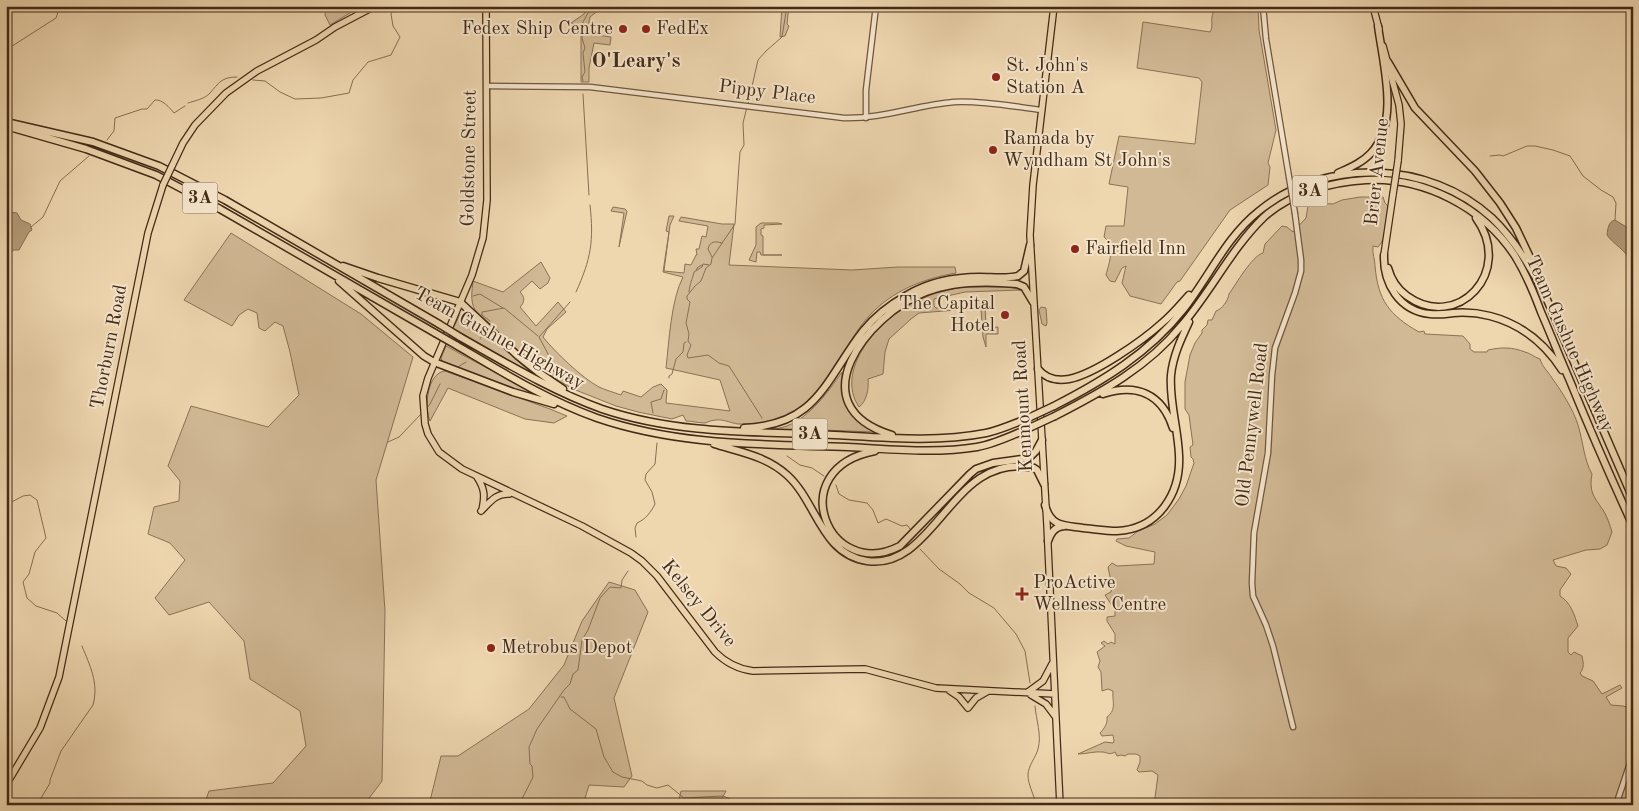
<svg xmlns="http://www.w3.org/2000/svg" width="1639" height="811" viewBox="0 0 1639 811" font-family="'Old Standard TT',serif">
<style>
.green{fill:#d1b995;stroke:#8a7256}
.water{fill:#b49c7b;stroke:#876f53}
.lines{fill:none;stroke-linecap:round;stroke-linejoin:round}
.stream{stroke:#876f53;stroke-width:1}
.minor-casing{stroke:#6e563d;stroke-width:7}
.major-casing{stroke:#432b17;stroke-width:8}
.highway-casing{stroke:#432b17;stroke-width:9}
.minor{stroke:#f4e4cb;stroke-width:4.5}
.major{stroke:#eed6af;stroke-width:5.5}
.highway{stroke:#eed6af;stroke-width:6}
.minor-bridge-casing{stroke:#6e563d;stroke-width:7;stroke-linecap:butt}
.major-bridge-casing{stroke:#432b17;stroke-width:8;stroke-linecap:butt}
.highway-bridge-casing{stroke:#432b17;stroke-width:9;stroke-linecap:butt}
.minor-bridge{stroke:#f4e4cb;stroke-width:4.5}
.major-bridge{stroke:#eed6af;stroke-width:5.5}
.highway-bridge{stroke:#eed6af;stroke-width:6}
.poi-dot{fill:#8f2418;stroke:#f4e4cb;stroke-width:2}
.labels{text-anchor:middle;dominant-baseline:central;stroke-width:4;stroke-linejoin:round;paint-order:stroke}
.shield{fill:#f4e4cb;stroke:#78624d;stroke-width:1}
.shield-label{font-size:18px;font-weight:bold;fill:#432b17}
.poi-label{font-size:19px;fill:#432b17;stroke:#f4e4cb;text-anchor:start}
.street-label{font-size:19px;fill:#432b17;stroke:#f4e4cb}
.quarter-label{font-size:21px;font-weight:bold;fill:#432b17;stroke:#f4e4cb}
</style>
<rect width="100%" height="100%" fill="#eed6af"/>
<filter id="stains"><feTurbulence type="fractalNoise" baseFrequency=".004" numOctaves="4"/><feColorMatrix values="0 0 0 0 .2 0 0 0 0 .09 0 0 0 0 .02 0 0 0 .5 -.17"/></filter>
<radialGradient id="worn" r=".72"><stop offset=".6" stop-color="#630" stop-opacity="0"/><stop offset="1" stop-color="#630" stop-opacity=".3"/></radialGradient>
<path class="green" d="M326 6H342L346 10 349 7 358 8 330 25 325 15Z
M588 6H604L590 17 587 31 589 34 611 37 610 45 594 43 589 68V82H581V34L578 31V25L571 23 584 14Z
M782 6H789L787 24 789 26 785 36 780 37Z
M1209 6H1258L1259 30 1276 130 1268 163 1270 167 1268 185 1230 210 1180 281 1177 282 1161 304 1130 296 1122 283 1126 266 1122 268 1115 282 1110 281 1106 275C1109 263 1116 246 1104 237L1106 226H1124L1128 187 1109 184 1119 136 1195 144 1202 82 1199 78 1137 68 1143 22 1210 32C1214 26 1210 20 1213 13Z
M1360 197H1383L1385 203 1388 206C1388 220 1388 236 1378 247L1373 246C1372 254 1375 259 1375 266 1378 300 1389 315 1419 332L1424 331 1425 334 1463 336 1470 344V349L1474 352H1487L1488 350C1502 347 1512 347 1525 352 1530 353 1534 357 1540 359 1543 368 1547 370 1552 378 1562 392 1573 409 1578 425 1583 441 1584 460 1592 474 1589 491 1593 496 1603 510 1607 516 1610 525 1612 532L1607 545 1600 549 1586 550 1553 560 1556 566 1566 568 1571 574 1560 590V596C1571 603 1574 614 1578 626L1568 638V652L1571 655 1574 652 1582 656C1583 662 1585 667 1580 673L1582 676 1593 681 1602 694 1620 685 1622 688 1606 697 1611 705 1623 706 1633 709V805H1154L1158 775 1152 771 1139 772 1137 770 1140 762V756L1136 754H1128L1125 756 1121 755 1117 756 1115 752C1110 755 1108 753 1103 752 1095 751 1087 754 1078 754L1105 742 1113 743 1114 741 1113 735 1102 736 1100 733C1104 729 1108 723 1107 717 1117 709 1112 702 1113 691L1108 689 1102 691 1101 672 1098 667 1100 661 1097 652 1105 646 1101 643 1104 641 1108 644 1111 642 1115 644V634L1107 621V617L1115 616V610L1105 595 1111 592 1112 586 1108 567 1112 563 1117 566 1154 564 1155 552 1126 546 1116 541 1117 539 1129 538 1138 531 1155 524 1167 515 1179 499 1186 486 1194 463 1193 459 1191 457 1190 447 1193 445 1189 415 1185 409V382L1190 355 1195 343 1202 333V330L1207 325 1208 320H1212L1216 311C1222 309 1228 301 1229 294 1236 284 1252 256 1263 253L1265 244 1282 226 1287 227 1293 232 1306 218 1308 206 1313 203 1333 204 1342 200Z
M613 207 625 209 627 211 619 247 624 213 611 211Z
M669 216H674L670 225 664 271 684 273 685 264 691 265 696 255H697L696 249H699L702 236 706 237 708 226 679 221 681 217 722 224H734L729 265 852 270 898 267H955L956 273C923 279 893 290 869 316 840 348 822 406 776 420 767 423 749 424 738 424 731 423 723 419 716 420 712 420 708 422 705 423 698 423 692 421 686 421L683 415 672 419 638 412 616 406 573 389 537 368 475 310C470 301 472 291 473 281L503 292 541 262 550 278 548 283 540 289 532 281 520 292C525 297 525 302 520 307L536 326 558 302 566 312 547 329 543 337C555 352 582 378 599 387 605 390 613 392 621 395L623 391 641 397 653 387 661 384 667 390 666 403 730 411 720 380 666 368C669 342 671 300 683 277L663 272 669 232 666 231Z
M761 223H778L782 224 764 225V228L761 229V235L763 236V255H782H761L760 252H757L756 262 749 260 756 245V227Z
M231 233 361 314 413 357 376 480 385 611 382 781 364 805H204L209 791 273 783 306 746 300 711 250 679 244 641 209 602 169 615 155 598 185 560 170 543 148 534 154 507 179 501 180 481 168 466 191 406 268 427 299 395 290 352 283 326 275 322 265 331 259 328 257 313 248 309 239 315 232 326 184 300Z
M963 287H1009L1021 290 965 292 934 299V306L936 308 982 304V306H985L986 328 998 327V334H986V347L983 337 981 308 919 313 911 319 889 339 885 352 883 374 868 379C869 388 867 401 859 407 834 370 879 320 912 303 928 295 945 290 963 287Z
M1041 307 1046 308 1047 323 1046 326 1042 324 1039 310Z
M464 313 467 314 472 318 532 374 453 328 460 315Z
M446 346 550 402 443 364 441 358Z
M445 371 550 409 567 416 554 423 525 419 448 388 430 421C424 408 427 373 445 371Z
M842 372C842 398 850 420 874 432L797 429 767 431C774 429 781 428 787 426 811 416 828 392 842 372Z
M609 582 635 590 648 612 614 698 632 776 624 787 589 785 583 805H429L441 756H458L529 709 564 665 582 621Z
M681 791H726L718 805H678Z"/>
<path class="water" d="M6 206 10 212 17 213 21 220 30 224 32 230 29 232 19 250H14L10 253 6 262Z
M1615 220 1628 228 1633 224V262L1630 261C1626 250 1613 244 1607 235 1608 228 1608 222 1615 220Z"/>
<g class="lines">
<path class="stream" d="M6 50 56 18 58 12 57 6
M253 80 265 81 280 92 295 99 321 98 349 93 353 80 368 62 391 55 400 37 393 26 391 14 395 6
M583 81 582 77 585 72 583 53 585 48 582 38 583 22 588 13 596 6
M583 94 589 195
M188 103C194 101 205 99 210 93 219 83 221 77 237 77
M748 104 758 60 766 51 782 37 787 6
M747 107 743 123 744 145 740 152 739 165 735 224 712 258 711 264 706 268 701 281 695 286 687 296V299L690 302 686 323 689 334 688 341 691 345 687 355 688 358 708 355 719 363 729 366 762 418
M107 140 114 131 115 118 142 109H147L155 100C162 99 170 108 174 113L185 106
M1490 156 1500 155 1503 156 1527 146H1535L1553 150 1570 156 1583 176 1601 190 1613 197 1616 203 1615 220
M31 227 43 217 60 181 89 156
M712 257 708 249C710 241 715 241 722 243
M696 270 698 267 702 265
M576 292C591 259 594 241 590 205
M689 292C690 282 692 281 694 272L702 267 703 264 709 265
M473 296 480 294 503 308
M438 312 448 306
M490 321 482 315V312L504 308 538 336
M480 339 485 332
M458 367 466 362
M554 372 548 354 539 337 570 302
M669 378V376L672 374 676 359 683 352 684 343 686 342
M426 409 430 404 440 384
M653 413 651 402 661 399 664 390
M388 442 399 437 423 412
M787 456 800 465 812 468 824 476
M836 485 839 494 849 500 867 503 873 510 878 523 886 519 902 526 907 525 910 529
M6 505 23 496 30 495 37 500 46 538 35 552 29 574 23 582 27 598 36 606 57 613 66 621
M636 537 635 528 637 523C646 519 651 512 655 504L652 492 645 480 646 474 655 464 657 443
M920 549 939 569 960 584 969 593 994 608 1016 634 1025 651 1030 683
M561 697H564L570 709 596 729 604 757 613 772 622 777 642 781 647 785 657 788 668 785 684 798 723 796 730 799 729 805
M1035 706C1036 720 1042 735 1038 749 1036 757 1028 766 1028 775 1028 785 1034 794 1036 805
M37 805 50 783V780L61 751 93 705C99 683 90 666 82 646
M519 805 533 777 532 766 530 764 529 747 537 729 564 690 570 684 573 674 578 670 582 640 588 630 600 598 610 587 621 588 622 580 628 571"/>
<defs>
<path id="minor" d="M1263 6 1266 39 1289 177
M487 86 590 87 844 118C882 119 917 105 954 102 980 100 1016 107 1042 110
M866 118V90L876 6
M1293 727 1273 646 1266 625 1253 596 1252 583 1254 533 1268 453 1272 375 1275 348 1295 293 1301 271V260L1295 214
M1616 805 1633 754"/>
<path id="major" d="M486 6 487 200 483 238 472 275 428 378 423 396 425 424 428 434 439 452 462 469 582 526 631 553 642 561 657 576 715 652C726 663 737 669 753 671L865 669 936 688 1055 694
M1054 6 1033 185 1030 235 1047 525 1060 805
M1373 6 1379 29
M1383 46 1399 105 1401 124 1398 161
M172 166 183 143 195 125 226 93 257 71 316 40 335 27 375 6
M1384 255 1393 194
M477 477C485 489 485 496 482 510
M481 511C490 502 496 493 509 494
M950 691 959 697 968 708 976 698 988 691
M1028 692 1043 681 1052 664
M1031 695 1046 704 1055 716
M6 785 40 728 59 677 148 233 163 185"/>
<path id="highway" d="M1388 62 1415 108 1475 171 1500 203 1516 228 1535 268
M6 122 93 142 159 166 225 200 439 324
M6 126 86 149 156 175 220 209 435 333
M1338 173C1349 168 1362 163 1371 153 1400 122 1383 64 1378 26
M1384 255C1383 283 1399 311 1430 314 1438 315 1445 314 1453 313 1465 312 1478 313 1490 316 1521 324 1545 344 1562 370
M343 266 378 278 460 302 518 356 538 372 563 389
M1388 268C1391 279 1397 289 1407 296 1457 332 1515 272 1476 218
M339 281 424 356 434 362 513 392 554 404
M460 337C506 363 552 391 602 409 670 432 741 432 812 434 869 436 930 444 986 433 1000 430 1013 424 1026 419
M456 345C502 372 547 400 597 418 679 446 763 444 848 447 890 449 935 454 977 447 994 444 1011 436 1027 429
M1038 369C1046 379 1057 381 1069 379 1095 374 1142 341 1162 323 1172 315 1180 305 1189 295
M1103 394C1137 383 1162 394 1173 428
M1054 406C1103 381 1149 353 1183 310 1209 277 1226 237 1259 211 1325 157 1429 160 1492 218 1515 240 1531 267 1545 295L1633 499
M1055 416C1102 392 1148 367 1182 325 1212 290 1231 249 1264 217 1291 193 1330 182 1366 180 1424 177 1483 207 1515 256 1526 274 1534 293 1541 312 1551 335 1560 358 1570 381 1590 430 1611 478 1633 526
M744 428C818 425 825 380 863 331 875 316 891 304 907 295 929 282 955 277 980 277 992 277 1006 279 1018 276L1024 271 1030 245
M892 435C797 406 866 315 926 292 954 281 986 281 1017 284L1024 287 1033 302
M714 444C740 452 766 456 787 475 817 502 821 554 867 561 936 571 952 450 1034 468L1037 470 1044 484
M875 451C781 469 829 583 900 546L970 474 976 469 993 463 1029 458 1036 451 1042 440
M1045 505C1051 527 1063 525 1083 528 1094 529 1106 531 1117 531 1159 529 1181 493 1179 455 1178 428 1169 401 1171 375 1173 356 1181 339 1189 322
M1048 541C1051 533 1054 527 1064 526"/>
</defs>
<use href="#minor" class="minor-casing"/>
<use href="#major" class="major-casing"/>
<use href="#highway" class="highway-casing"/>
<use href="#minor" class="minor"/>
<use href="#major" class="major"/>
<use href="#highway" class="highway"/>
<defs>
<path id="minor-bridge" d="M1289 177 1295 214"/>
<path id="major-bridge" d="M163 185 172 166
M1393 194 1398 161"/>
<path id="highway-bridge" d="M439 324 460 337
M435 333 456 345
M1026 419 1054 406
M1027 429 1055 416"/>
</defs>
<use href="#minor-bridge" class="minor-bridge-casing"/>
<use href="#major-bridge" class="major-bridge-casing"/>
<use href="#highway-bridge" class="highway-bridge-casing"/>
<use href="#minor-bridge" class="minor-bridge"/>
<use href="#major-bridge" class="major-bridge"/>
<use href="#highway-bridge" class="highway-bridge"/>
</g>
<g class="poi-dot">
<circle cx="623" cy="29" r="5"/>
<circle cx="646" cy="29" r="5"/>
<circle cx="996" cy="77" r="5"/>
<circle cx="993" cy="150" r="5"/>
<circle cx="1075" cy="249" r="5"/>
<circle cx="1005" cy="315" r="5"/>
<path d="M1019.5 586.5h5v5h5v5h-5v5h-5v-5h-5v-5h5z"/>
<circle cx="491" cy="648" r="5"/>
</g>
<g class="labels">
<g class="shield">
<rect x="1292.5" y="175.5" width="35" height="31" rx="4"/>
<rect x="182.5" y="182.5" width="35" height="31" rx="4"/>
<rect x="792.5" y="418.5" width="35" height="31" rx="4"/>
</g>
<g class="shield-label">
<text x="1310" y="191">3A</text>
<text x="200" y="198">3A</text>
<text x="810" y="434">3A</text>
</g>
<g class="poi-label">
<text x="613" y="29" text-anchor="end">Fedex Ship Centre</text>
<text x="656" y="29">FedEx</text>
<text x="1006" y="66">St. John's<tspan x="1006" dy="22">Station A</tspan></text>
<text x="1003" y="139">Ramada by<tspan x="1003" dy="22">Wyndham St John's</tspan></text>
<text x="1085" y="249">Fairfield Inn</text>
<text x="995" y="304" text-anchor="end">The Capital<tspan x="995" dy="22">Hotel</tspan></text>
<text x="1033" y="583">ProActive<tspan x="1033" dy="22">Wellness Centre</tspan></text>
<text x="501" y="648">Metrobus Depot</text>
</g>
<g class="street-label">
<text transform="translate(767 93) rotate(7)">Pippy Place</text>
<text transform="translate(470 158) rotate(-89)">Goldstone Street</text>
<text transform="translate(1378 172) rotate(-84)">Brier Avenue</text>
<text transform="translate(499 339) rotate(29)">Team Gushue Highway</text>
<text transform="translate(1569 344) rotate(66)">Team Gushue Highway</text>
<text transform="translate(110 347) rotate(-79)">Thorburn Road</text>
<text transform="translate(1024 406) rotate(-93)">Kenmount Road</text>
<text transform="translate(1253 425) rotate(-83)">Old Pennywell Road</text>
<text transform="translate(698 604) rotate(51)">Kelsey Drive</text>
</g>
<g class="quarter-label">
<text x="636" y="61">O'Leary's</text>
</g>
</g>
<rect width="1639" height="811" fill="none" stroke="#eed6af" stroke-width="25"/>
<rect x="8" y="8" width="1624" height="796" fill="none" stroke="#432b17" stroke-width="2.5"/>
<rect x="12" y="12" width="1614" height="786" fill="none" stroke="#432b17"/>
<rect width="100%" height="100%" filter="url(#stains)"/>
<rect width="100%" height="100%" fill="url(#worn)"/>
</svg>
